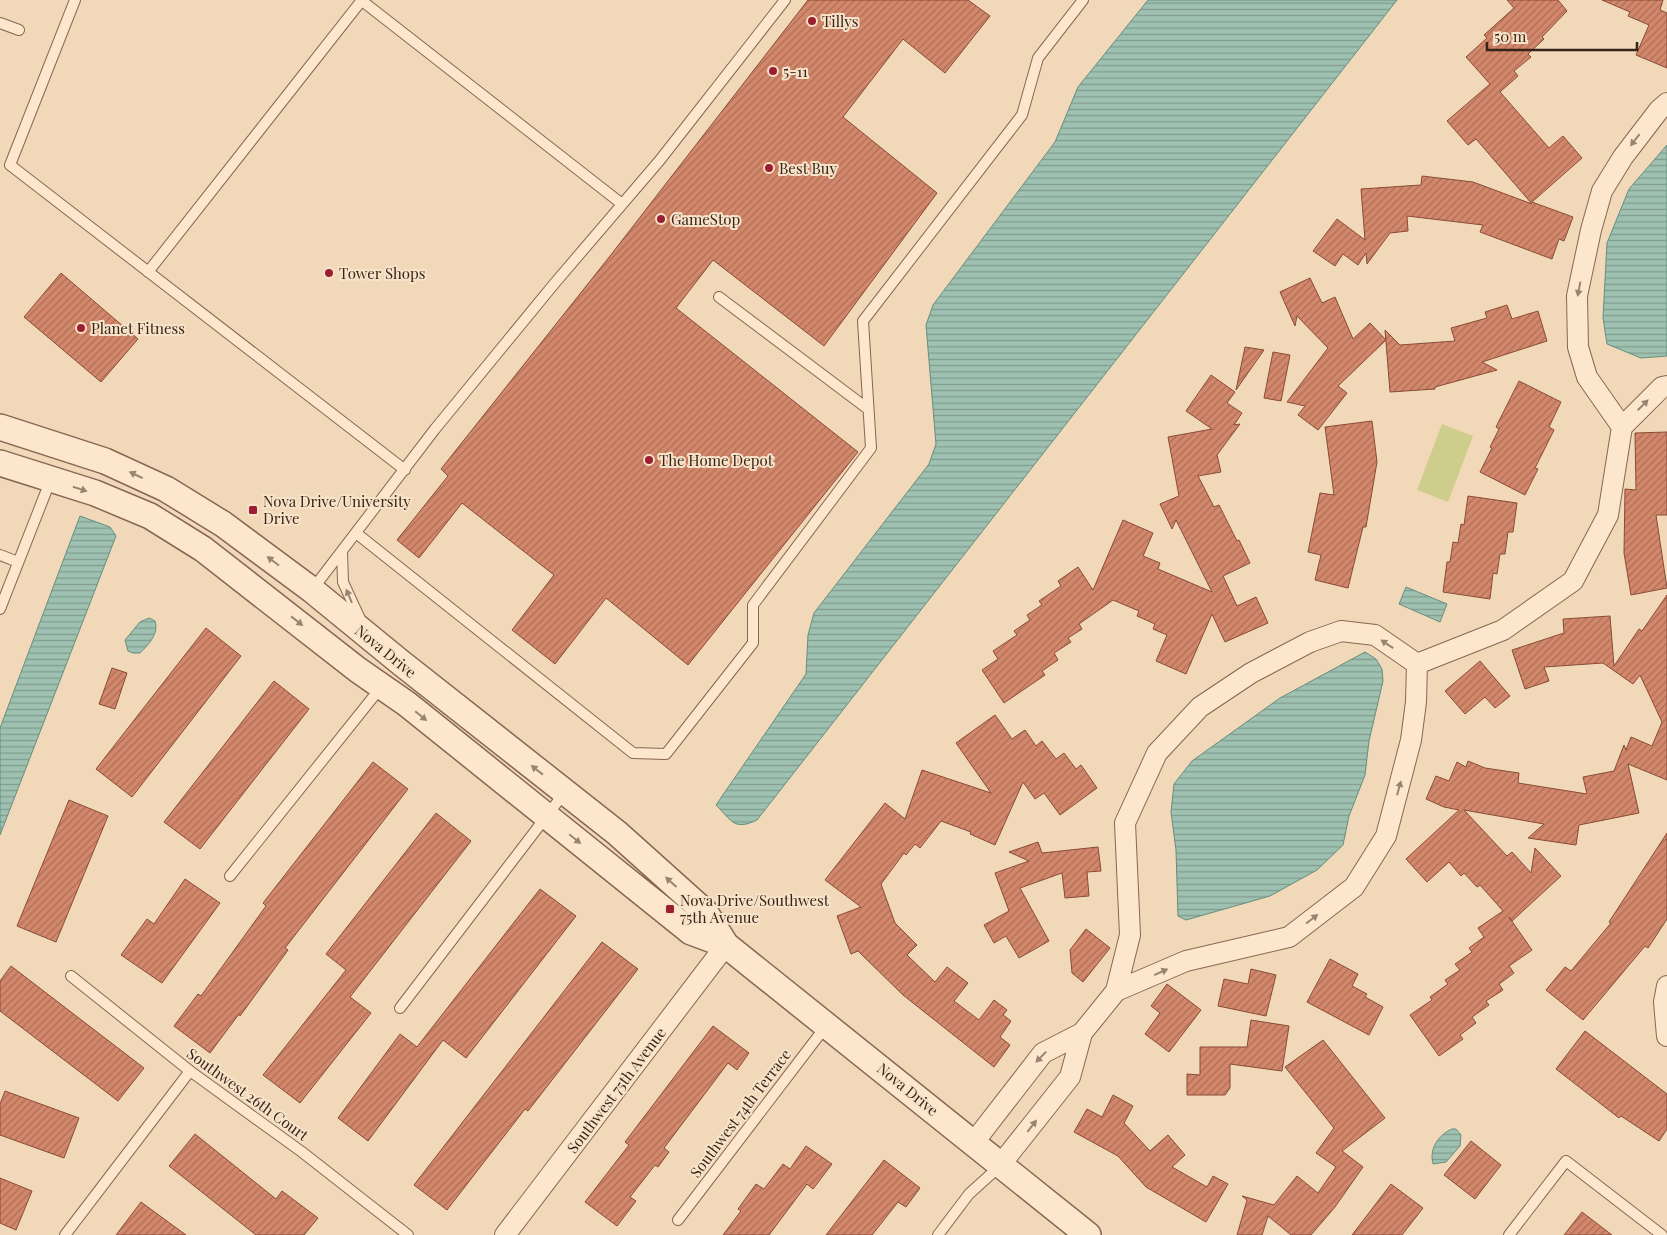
<svg xmlns="http://www.w3.org/2000/svg" width="1667" height="1235" viewBox="0 0 1667 1235" font-family="'Playfair Display',serif">
<style>
.green{fill:#cfcd8c}
.water{fill:url(#water-rules);stroke:#658e7e}
.building{fill:url(#building-hatch);stroke:#894b36}
.lines{fill:none;stroke-linecap:round;stroke-linejoin:round}
.service-casing{stroke:#886752;stroke-width:12}
.minor-casing{stroke:#886752;stroke-width:22}
.tertiary-casing{stroke:#886752;stroke-width:28}
.service{stroke:#fce6cc;stroke-width:10}
.minor{stroke:#fce6cc;stroke-width:20}
.tertiary{stroke:#fce6cc;stroke-width:25}
.oneway{fill:#998472}
.poi-dot{fill:#9c1e32;stroke:#f8e3c9;stroke-width:2}
.labels{text-anchor:middle;dominant-baseline:central;stroke-width:4;stroke-linejoin:round;paint-order:stroke}
.poi-label{font-size:15px;fill:#362319;stroke:#f8e3c9;text-anchor:start}
.street-label{font-size:15px;fill:#362319;stroke:#f8e3c9}
</style>
<defs>
<pattern id="water-rules" width="6" height="5" patternUnits="userSpaceOnUse" patternTransform="scale(1.25)"><rect width="6" height="5" fill="#9ec1b1"/><path d="M0 2.5h6" fill="none" stroke="#829c8f"/></pattern>
<pattern id="building-hatch" width="6" height="6" patternUnits="userSpaceOnUse" patternTransform="scale(1.25)"><rect width="6" height="6" fill="#d3876b"/><path d="M-1 1l2-2M0 6l6-6M5 7l2-2" fill="none" stroke="#ac6e57"/></pattern>
</defs>
<rect width="100%" height="100%" fill="#f1d8b9"/>
<path class="green" d="M1442 424 1473 436 1448 502 1417 490Z"/>
<path class="water" d="M1148 0H1397L757 820C734 831 732 821 716 805L806 674 808 635 814 613 929 464 936 444 926 325 933 305 1055 142 1078 87Z
M1667 145V356L1641 358 1607 344 1603 318 1607 243 1629 189Z
M80 516 110 527 116 536 0 835V728Z
M1406 587 1447 604 1440 622 1399 604Z
M149 618 155 621C159 634 149 644 140 653H133L128 651 125 640 140 622Z
M1365 652 1376 659 1382 669 1383 681 1369 741 1365 775 1349 816 1343 845 1317 870 1270 896 1186 920 1178 916 1176 850 1171 812 1174 784 1192 761 1280 698Z
M1452 1129H1456L1461 1135 1460 1146 1446 1162 1433 1164C1429 1149 1438 1135 1452 1129Z"/>
<path class="building" d="M808 0H968L990 16 945 73 903 39 843 117 937 193 824 346 713 260 676 308 858 452 688 665 606 598 555 664 512 630 554 575 462 503 419 558 397 540 448 476 441 469 610 256Z
M1507 0H1558L1567 11 1542 37 1544 39 1528 54 1531 57 1514 71 1518 76 1500 92 1549 148 1563 136 1582 158 1532 202 1573 217 1564 241 1559 239 1552 259 1480 232 1483 225 1407 216 1408 231 1390 233 1367 264 1366 253 1358 265 1343 254 1335 266 1313 251 1337 219 1365 240 1361 189 1421 185 1422 176 1473 182 1532 204 1476 139 1468 145 1447 121 1490 84 1466 57 1487 38 1484 35 1514 8Z
M1602 0H1663L1660 10 1667 13V68L1636 55 1649 25 1628 16 1630 12Z
M61 273 138 339 101 382 24 317Z
M1310 278 1322 303 1335 297 1353 339 1370 323 1386 340 1338 386 1347 393 1318 430 1298 415 1305 406 1287 402 1328 348 1297 316 1295 326 1280 292Z
M1507 305 1512 319 1538 311 1547 341 1482 362 1497 370 1435 387V389L1390 392 1385 330 1400 345 1455 341 1451 328 1487 318 1485 312Z
M1245 347 1264 350 1236 390Z
M1273 352 1290 355 1281 401 1264 398Z
M1211 375 1235 392 1227 403 1242 413 1234 425 1240 424 1217 455 1221 472 1198 476 1214 507 1219 505 1237 541 1239 540 1250 563 1223 576 1237 606 1256 597 1268 623 1225 642 1212 614 1186 674 1156 661 1167 635 1153 629 1155 624 1137 616 1139 611 1113 600 1079 624 1082 629 1068 638 1071 642 1054 653 1058 660 1042 671 1045 675 1004 703 982 670 998 659 993 651 1017 635 1014 631 1030 620 1027 615 1042 605 1039 601 1061 586 1058 581 1078 567 1093 590 1123 520 1153 533 1143 556 1160 563 1158 569 1212 592 1176 520 1172 529 1160 504 1179 496 1168 437 1212 429 1186 411Z
M1519 381 1561 402 1549 427 1554 430 1535 468 1538 469 1525 495 1480 472 1492 448 1490 447 1499 429 1496 427Z
M1372 421 1377 462 1366 527H1363L1348 588 1315 580 1321 555 1308 552 1320 493 1334 495 1325 427Z
M1667 432V515H1656L1667 588 1631 595 1624 553 1625 489 1636 490 1635 433Z
M1468 496 1517 503 1513 532H1508L1505 554H1500L1497 574 1493 573 1490 599 1443 592 1447 562H1450L1453 542 1458 543 1461 524 1464 525Z
M1667 595V780L1628 764 1639 813 1579 825 1576 845 1528 838 1544 824 1464 810 1507 856 1512 852 1531 873 1535 848 1561 876 1512 921 1509 917 1532 950 1509 966 1514 973 1499 984 1503 990 1486 1001 1489 1005 1472 1017 1476 1023 1460 1035 1463 1039 1439 1056 1410 1015 1432 1000 1430 997 1448 984 1445 980 1460 970 1455 964 1472 952 1469 948 1484 937 1478 928 1503 911 1480 885 1477 887 1464 873 1461 876 1449 862 1427 882 1406 859 1459 810 1444 807 1426 799 1436 776 1449 781 1457 762 1466 767 1468 761 1485 768 1519 773 1518 783 1587 794 1583 777 1614 771 1624 745 1626 750 1631 737 1652 746 1662 722 1640 675 1633 684 1603 663 1544 667 1549 681 1525 689 1512 650 1564 633 1563 619 1610 616 1614 666 1639 629 1642 631Z
M206 628 241 656 132 797 96 769Z
M1480 661 1510 696 1495 708 1485 697 1465 714 1445 691Z
M112 668 127 673 115 709 99 704Z
M274 681 309 709 200 849 164 822Z
M995 715 1012 739 1025 730 1036 746 1042 741 1056 759 1064 753 1076 769 1081 765 1097 788 1060 815 1044 793 1035 799 1023 782 995 845 970 834 971 832 941 821 920 848 915 844 906 855 904 853 881 884 895 923 917 945 907 955 935 982 947 967 968 983 954 1001 979 1020 994 1000 1007 1010 1003 1015 1011 1021 1000 1037 1010 1045 994 1067 903 995 858 951 851 954 837 916 861 907 825 880 885 803 905 819 922 770 991 793 956 743Z
M373 762 408 789 285 948 288 950 240 1016 239 1014 210 1053 174 1026 198 994 201 996 266 906 263 903Z
M69 800 108 816 56 942 17 926Z
M436 813 471 841 350 997 371 1013 300 1103 263 1075 346 970 326 954Z
M1667 833V919L1648 948 1645 946 1583 1020 1546 990 1565 967 1571 971 1611 923 1609 922Z
M1038 842 1042 853 1098 847 1101 871 1087 872 1089 896 1065 898 1062 873 1020 888 1049 941 1019 958 1006 936 994 943 984 925 1009 911 995 873 1029 861 1009 852Z
M185 879 220 903 162 983 121 955 147 919 154 924Z
M540 889 576 916 466 1058 443 1040 368 1141 338 1118 400 1034 417 1047Z
M1086 929 1110 948 1083 982 1072 973 1070 950Z
M602 942 638 969 528 1111 525 1109 447 1210 414 1185Z
M1330 959 1358 974 1352 986 1367 994 1365 997 1383 1007 1369 1035 1307 1002Z
M11 966 144 1068 118 1101 0 1011V981Z
M1251 969 1276 975 1266 1016 1218 1006 1224 979 1248 984Z
M1167 984 1201 1010 1169 1052 1145 1034 1160 1013 1151 1006Z
M1251 1020 1289 1026 1282 1071 1230 1064V1088L1225 1095H1187V1074L1200 1075V1047H1247Z
M713 1026 749 1053 737 1070 728 1063 664 1148 669 1152 658 1167 655 1165 630 1197 636 1201 617 1226 585 1202 629 1145 625 1142Z
M1585 1031 1667 1094V1129L1659 1141 1621 1116 1619 1118 1556 1069Z
M1323 1040 1385 1118 1342 1151 1363 1167 1335 1207 1311 1235H1291L1268 1216 1262 1235H1237L1247 1200 1242 1196 1274 1205 1297 1176 1318 1193 1336 1167 1316 1153 1334 1128 1285 1067Z
M5 1091 79 1118 64 1158 0 1135V1104Z
M1113 1095 1133 1106 1124 1123 1150 1151 1168 1135 1185 1155 1172 1167 1207 1187 1213 1176 1228 1184 1206 1222 1146 1187 1118 1156 1074 1132 1087 1109 1102 1117Z
M195 1134 276 1199 282 1191 318 1218 304 1235H256L169 1166Z
M1471 1141 1501 1165 1475 1199 1444 1175Z
M806 1146 832 1164 813 1189 807 1184 769 1235H723L741 1211 738 1209 756 1184 764 1189 783 1164 790 1169Z
M884 1160 920 1188 906 1207 898 1202 872 1235H826Z
M0 1178 32 1191 16 1230 0 1223Z
M1391 1184 1423 1208 1402 1235H1352Z
M141 1202 186 1235H116Z
M1582 1212 1612 1235H1564Z"/>
<g class="lines">
<defs>
<path id="service" d="M75 0 10 165 405 470
M361 0 622 204
M0 23 19 30
M148 272 362 0
M719 297 868 409
M356 533 633 753 666 754 753 643V605L871 448 863 321 1022 115 1038 58 1083 0
M342 551 343 582 361 621
M0 555 18 562
M312 590 435 429 554 284 660 160 785 0
M0 609 51 479
M230 876 382 686
M71 976 190 1071 302 1152 408 1235
M400 1008 565 792
M678 1220 826 1026
M65 1235 190 1071
M938 1235 969 1194 1001 1165
M1509 1235 1566 1161 1662 1235"/>
<path id="minor" d="M1667 103 1659 110 1623 157 1602 191 1591 230 1577 296 1578 347 1587 377 1622 427 1662 387 1667 386
M1417 664 1503 630 1573 581 1608 515 1622 427
M1667 986 1664 1002 1667 1036
M974 1142 1043 1053 1082 1033 1116 991 1130 935 1125 823 1157 753 1200 707 1251 673 1310 642 1341 631 1375 635 1417 664 1416 702 1411 740 1386 836 1354 887 1289 937 1186 961 1116 991
M1001 1164 1070 1077 1082 1033
M505 1235 726 945"/>
<path id="tertiary" d="M0 427 105 461 166 489 223 524 312 590 400 662 617 833 705 912 726 945
M0 463 95 493 150 516 203 549 358 670 407 704 691 932 726 945 1088 1235"/>
</defs>
<use href="#service" class="service-casing"/>
<use href="#minor" class="minor-casing"/>
<use href="#tertiary" class="tertiary-casing"/>
<use href="#service" class="service"/>
<use href="#minor" class="minor"/>
<use href="#tertiary" class="tertiary"/>
</g>
<defs><path id="oneway-solid" d="M-6-.8H1V-3.2L6.5 0L1 3.2V.8H-6Z" transform="scale(1.25)"/></defs>
<g class="oneway">
<use href="#oneway-solid" transform="translate(1635 140) rotate(128)"/>
<use href="#oneway-solid" transform="translate(1579 289) rotate(101)"/>
<use href="#oneway-solid" transform="translate(1643 405) rotate(-45)"/>
<use href="#oneway-solid" transform="translate(136 475) rotate(-155)"/>
<use href="#oneway-solid" transform="translate(80 489) rotate(18)"/>
<use href="#oneway-solid" transform="translate(273 561) rotate(-143)"/>
<use href="#oneway-solid" transform="translate(349 596) rotate(-113)"/>
<use href="#oneway-solid" transform="translate(297 621) rotate(38)"/>
<use href="#oneway-solid" transform="translate(1387 644) rotate(-146)"/>
<use href="#oneway-solid" transform="translate(421 716) rotate(39)"/>
<use href="#oneway-solid" transform="translate(537 770) rotate(-142)"/>
<use href="#oneway-solid" transform="translate(1399 788) rotate(-75)"/>
<use href="#oneway-solid" transform="translate(575 839) rotate(39)"/>
<use href="#oneway-solid" transform="translate(671 882) rotate(-138)"/>
<use href="#oneway-solid" transform="translate(1312 919) rotate(-37)"/>
<use href="#oneway-solid" transform="translate(1161 972) rotate(-24)"/>
<use href="#oneway-solid" transform="translate(1041 1057) rotate(134)"/>
<use href="#oneway-solid" transform="translate(1032 1126) rotate(-52)"/>
</g>
<g class="poi-dot">
<circle cx="812" cy="21" r="5"/>
<circle cx="773" cy="71" r="5"/>
<circle cx="769" cy="168" r="5"/>
<circle cx="661" cy="219" r="5"/>
<circle cx="329" cy="273" r="5"/>
<circle cx="81" cy="328" r="5"/>
<circle cx="649" cy="460" r="5"/>
<rect x="248" y="505" width="10" height="10" rx="2.5"/>
<rect x="665" y="904" width="10" height="10" rx="2.5"/>
</g>
<g class="labels">
<g class="poi-label">
<text x="822" y="21">Tillys</text>
<text x="783" y="71">5-11</text>
<text x="779" y="168">Best Buy</text>
<text x="671" y="219">GameStop</text>
<text x="339" y="273">Tower Shops</text>
<text x="91" y="328">Planet Fitness</text>
<text x="659" y="460">The Home Depot</text>
<text x="263" y="501">Nova Drive/University<tspan x="263" dy="17">Drive</tspan></text>
<text x="680" y="900">Nova Drive/Southwest<tspan x="680" dy="17">75th Avenue</tspan></text>
</g>
<g class="street-label">
<text transform="translate(386 651) rotate(39)">Nova Drive</text>
<text transform="translate(908 1089) rotate(39)">Nova Drive</text>
<text transform="translate(616 1090) rotate(-53)">Southwest 75th Avenue</text>
<text transform="translate(248 1094) rotate(36)">Southwest 26th Court</text>
<text transform="translate(740 1113) rotate(-53)">Southwest 74th Terrace</text>
</g>
</g>
<path d="M1487 42v8h150v-8" fill="none" stroke="#362319" stroke-width="2.5"/>
<text x="1494" y="42" font-size="15" fill="#362319" stroke="#f8e3c9" stroke-width="4" paint-order="stroke">50 m</text>
</svg>
